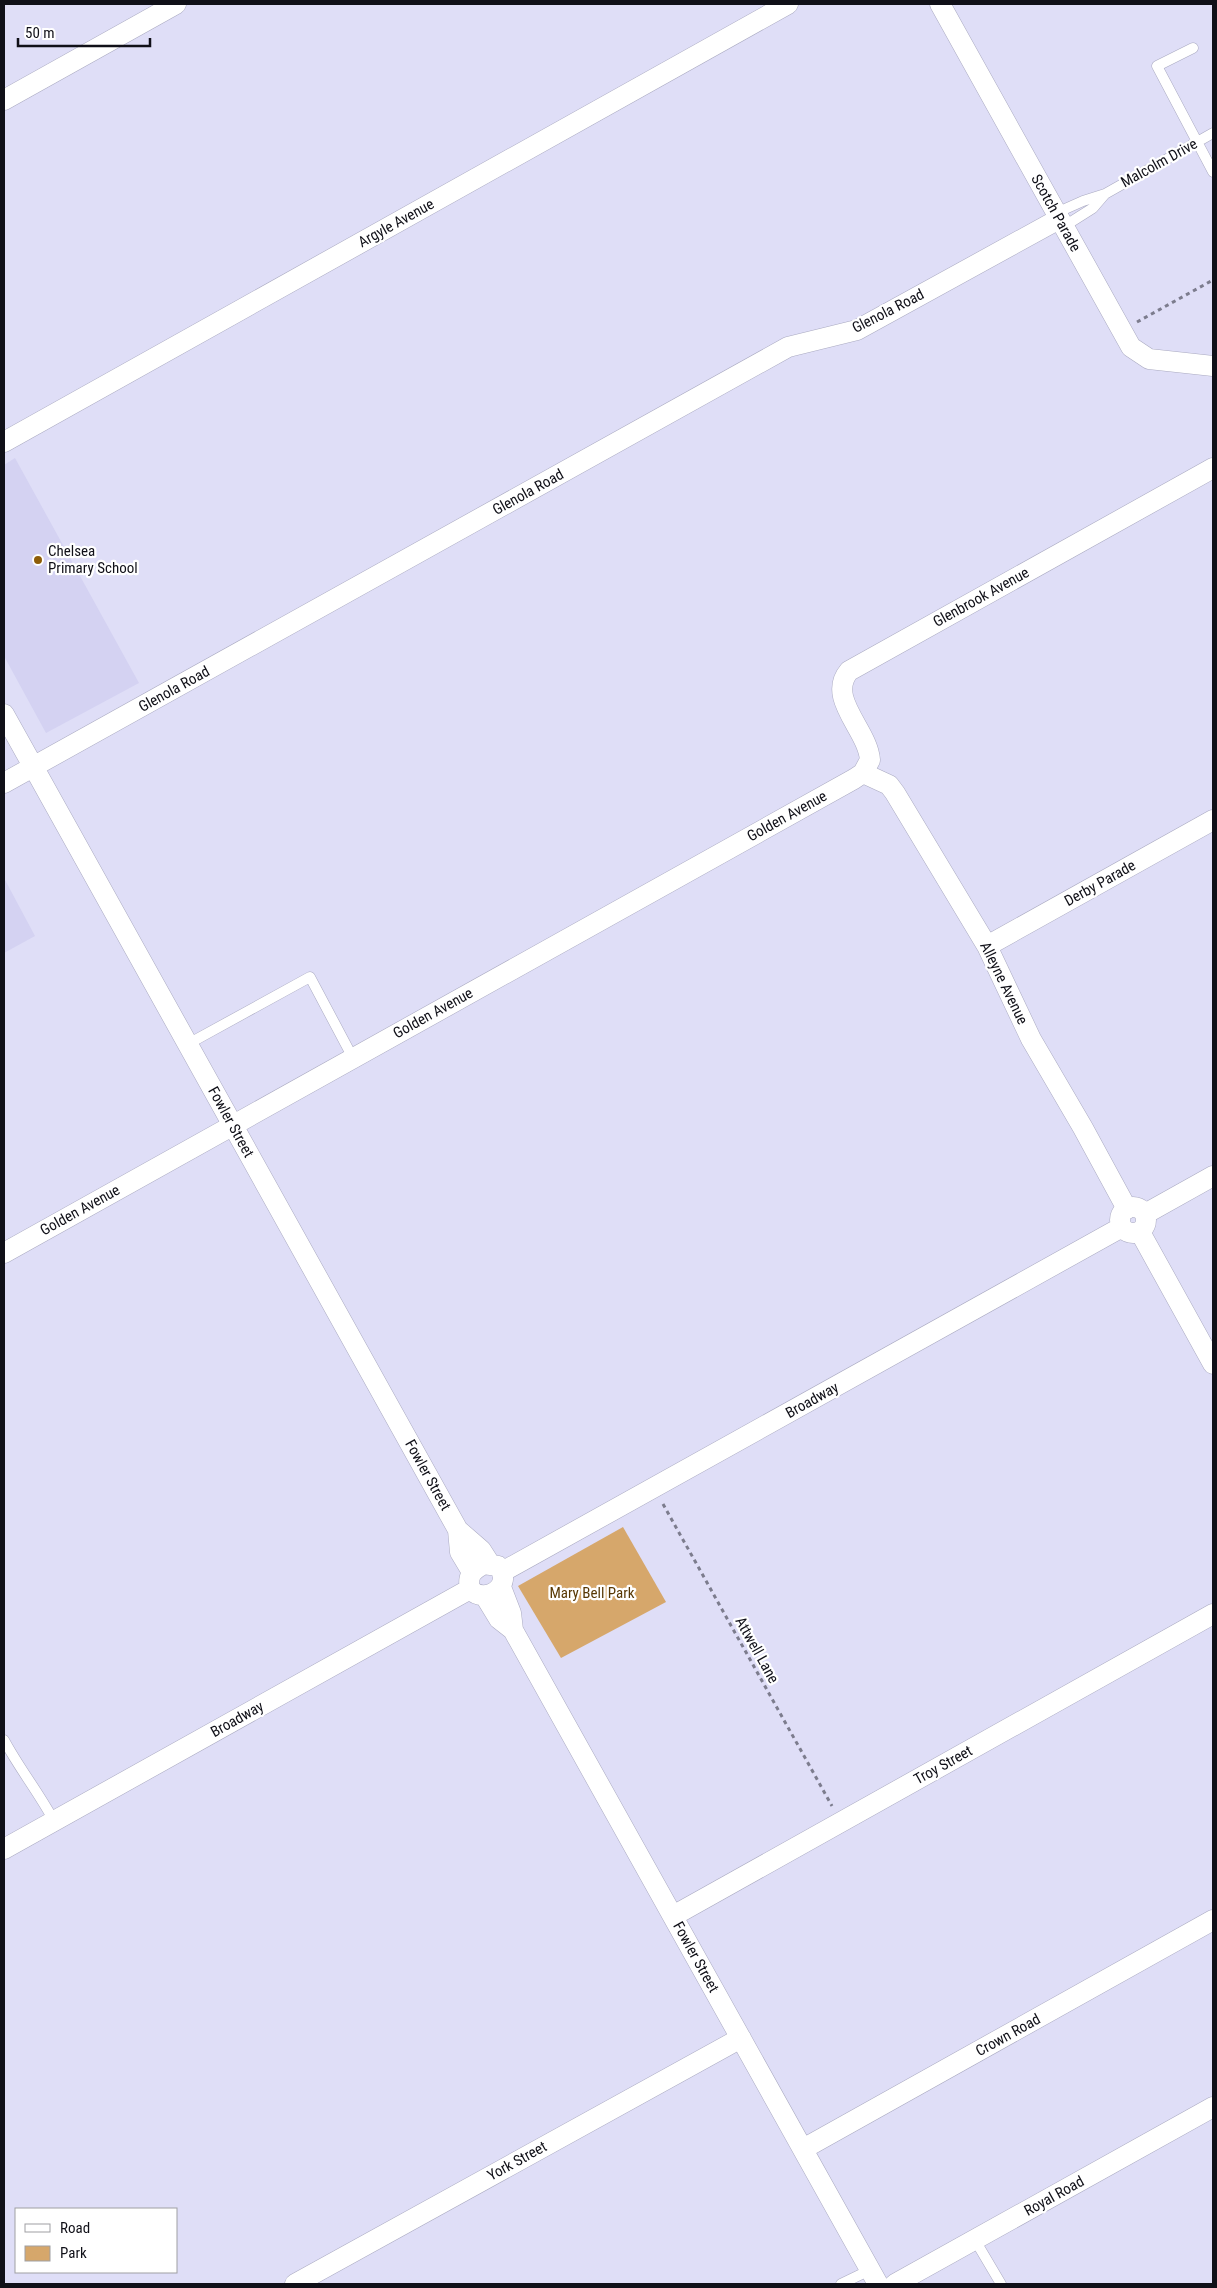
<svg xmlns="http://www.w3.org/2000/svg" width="1217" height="2288" viewBox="0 0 1217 2288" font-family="'Roboto Condensed',sans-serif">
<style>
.built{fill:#d4d2f2}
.green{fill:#d6a76b}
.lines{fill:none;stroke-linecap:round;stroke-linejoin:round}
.service-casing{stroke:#aaaac1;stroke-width:11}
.minor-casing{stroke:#aaaac1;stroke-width:21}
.path{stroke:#7c7c8d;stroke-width:3;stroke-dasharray:4 4;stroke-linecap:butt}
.service{stroke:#fff;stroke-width:10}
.minor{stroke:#fff;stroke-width:20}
.poi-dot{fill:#8e5d09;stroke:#fff;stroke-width:2}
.labels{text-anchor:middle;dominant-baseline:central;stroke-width:4.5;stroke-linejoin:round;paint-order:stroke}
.street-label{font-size:15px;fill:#101018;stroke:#fff}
.poi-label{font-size:15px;fill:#101018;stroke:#fff;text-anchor:start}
.park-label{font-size:15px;fill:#583804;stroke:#fff}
</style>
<rect width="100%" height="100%" fill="#dfdef7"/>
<path class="built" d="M15 458 139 683 46 733 4 656V465Z
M4 878 35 936 4 953Z"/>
<path class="green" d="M623 1527 666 1602 561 1658 518 1586Z"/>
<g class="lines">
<defs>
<path id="service" d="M1193 48 1157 66 1213 172
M1056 213 1083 201 1105 194 1213 133
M1063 227 1093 208 1105 194
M188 1044 310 977 353 1058
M4 1740C19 1768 39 1793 54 1821
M975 2240 1001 2284
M841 2284 870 2270"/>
<path id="minor" d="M940 4 1131 347 1149 359 1213 366
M4 100 176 4
M4 442 788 4
M4 714 458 1530 481 1550 490 1564
M863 773 889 785 895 793 987 946 1031 1039 1083 1128 1127 1209
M4 783 788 347 857 330 1059 219
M987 946 1213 820
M1120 1220a13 13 0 1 1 26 0a13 13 0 1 1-26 0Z
M1145 1214 1213 1176
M1140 1232 1213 1364
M4 1253 854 779 863 773 870 760C868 730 826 698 849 671L1213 468
M458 1530 460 1552 472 1572
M484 1564 498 1566C515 1585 485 1606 470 1589 467 1576 472 1570 484 1564Z
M502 1572 1122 1227
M501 1587 511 1613 513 1630
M485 1596 499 1619 513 1630 878 2284
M4 1849 470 1589
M673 1916 1213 1614
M803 2149 1213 1920
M295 2284 741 2038
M895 2284 1213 2107"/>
</defs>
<use href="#service" class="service-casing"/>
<use href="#minor" class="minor-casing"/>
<path class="path" d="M1137 322 1213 280
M663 1504 832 1806"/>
<use href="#service" class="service"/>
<use href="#minor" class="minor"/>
</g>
<circle class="poi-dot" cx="38" cy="560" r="5"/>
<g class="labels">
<g class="street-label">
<text transform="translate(1159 163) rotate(-29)">Malcolm Drive</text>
<text transform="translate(1056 213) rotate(61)">Scotch Parade</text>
<text transform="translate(396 223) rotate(-29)">Argyle Avenue</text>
<text transform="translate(888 311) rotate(-27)">Glenola Road</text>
<text transform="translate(528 492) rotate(-29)">Glenola Road</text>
<text transform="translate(981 597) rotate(-29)">Glenbrook Avenue</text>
<text transform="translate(174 689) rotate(-29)">Glenola Road</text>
<text transform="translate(787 816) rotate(-29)">Golden Avenue</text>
<text transform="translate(1100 883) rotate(-29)">Derby Parade</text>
<text transform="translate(1004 983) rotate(64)">Alleyne Avenue</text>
<text transform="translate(433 1013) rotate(-29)">Golden Avenue</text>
<text transform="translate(231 1122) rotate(61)">Fowler Street</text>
<text transform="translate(80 1210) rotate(-29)">Golden Avenue</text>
<text transform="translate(812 1400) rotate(-29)">Broadway</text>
<text transform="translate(428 1475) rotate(61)">Fowler Street</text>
<text transform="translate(757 1650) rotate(61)">Attwell Lane</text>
<text transform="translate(237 1719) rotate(-29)">Broadway</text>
<text transform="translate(943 1765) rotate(-29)">Troy Street</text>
<text transform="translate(696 1957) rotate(61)">Fowler Street</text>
<text transform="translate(1008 2035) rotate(-29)">Crown Road</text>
<text transform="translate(517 2161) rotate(-29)">York Street</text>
<text transform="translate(1054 2196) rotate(-29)">Royal Road</text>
</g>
<g class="poi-label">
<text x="48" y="551">Chelsea<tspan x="48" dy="17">Primary School</tspan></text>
</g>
<g class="park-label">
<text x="592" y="1593">Mary Bell Park</text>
</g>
</g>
<rect width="1217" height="2288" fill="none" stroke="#101018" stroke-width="10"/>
<rect x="15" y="2208" width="162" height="65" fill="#ffffff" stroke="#9f9fa3"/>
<rect x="25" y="2224" width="25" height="8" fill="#ffffff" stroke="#9f9fa3"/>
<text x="60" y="2233" font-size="15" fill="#101018">Road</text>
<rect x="25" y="2246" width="25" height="15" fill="#d6a76b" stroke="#9f9fa3"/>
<text x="60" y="2258" font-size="15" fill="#101018">Park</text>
<path d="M18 38v8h132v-8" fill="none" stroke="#101018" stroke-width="2.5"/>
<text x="25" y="38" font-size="15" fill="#101018" stroke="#ffffff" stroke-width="4" paint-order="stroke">50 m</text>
</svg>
